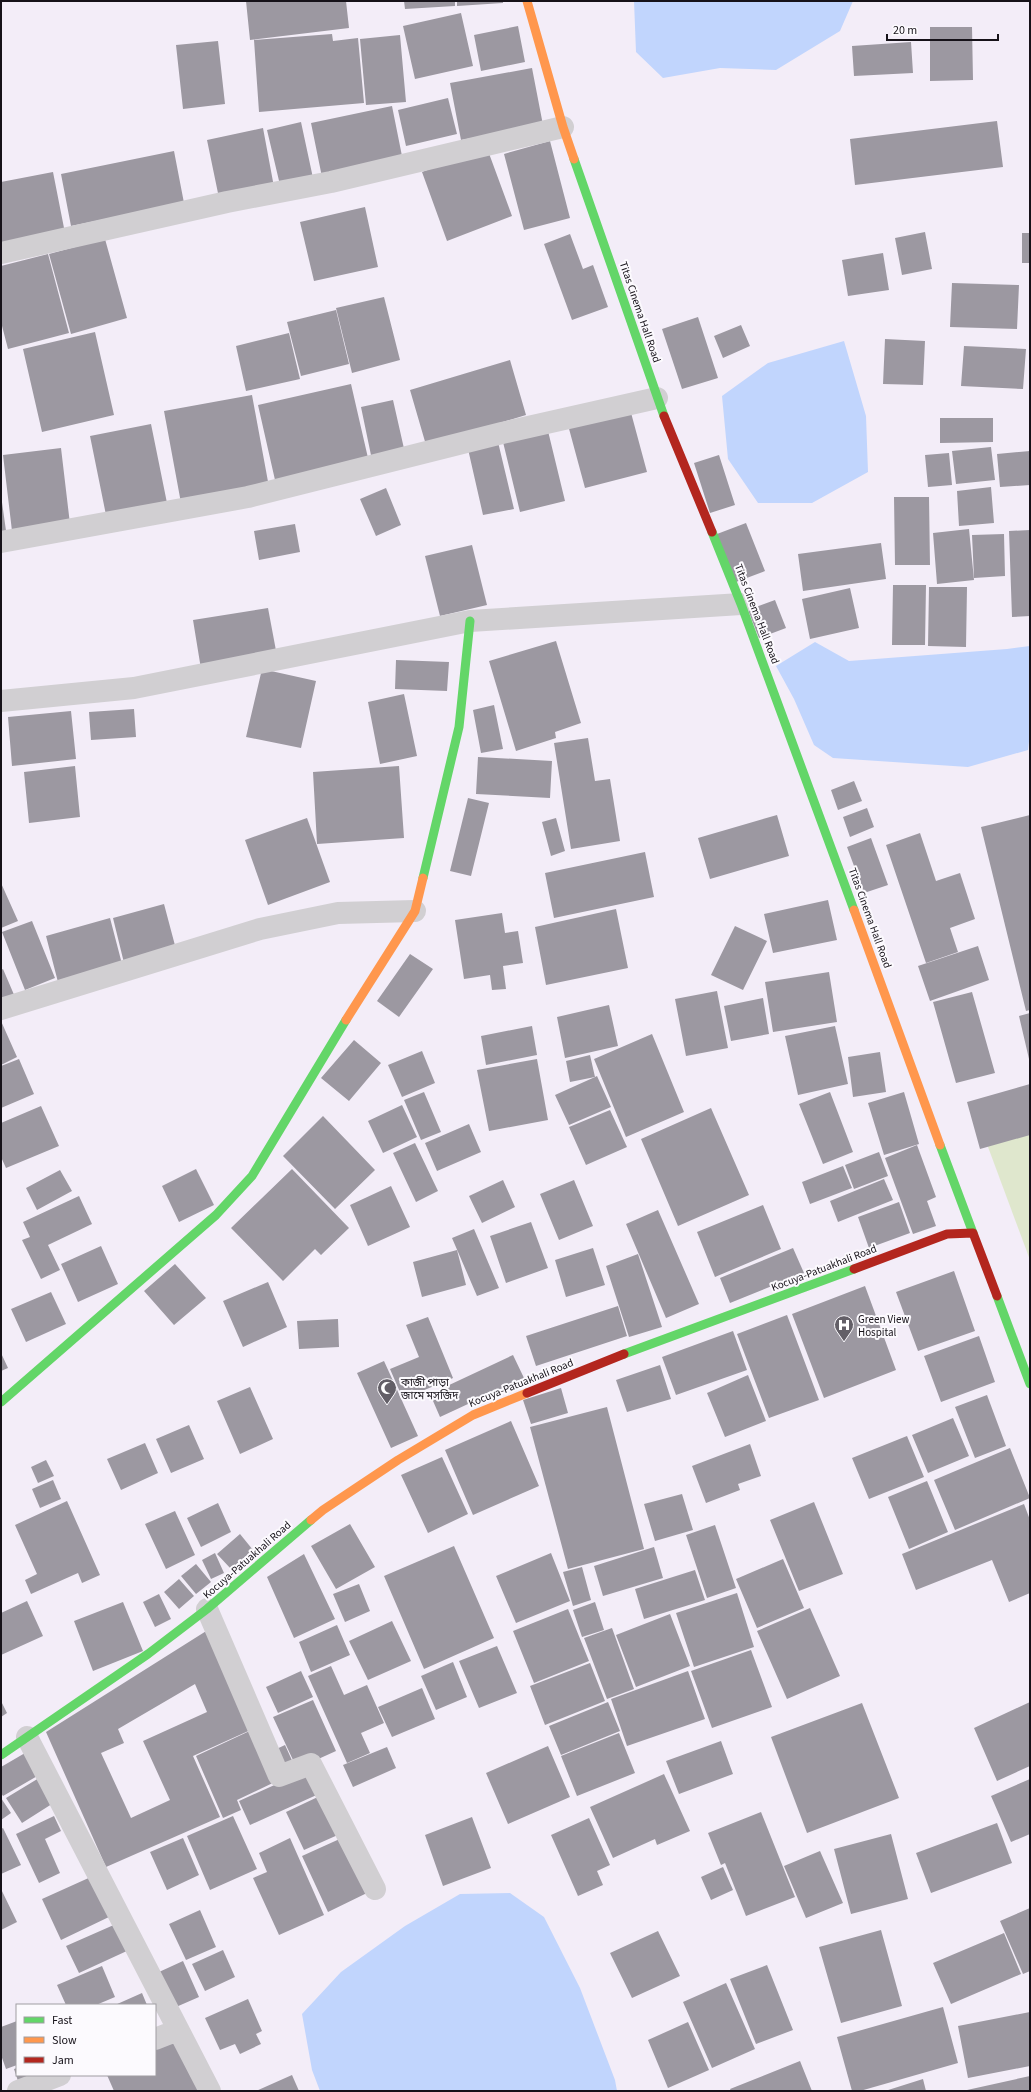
<svg xmlns="http://www.w3.org/2000/svg" width="1031" height="2092" viewBox="0 0 1031 2092" font-family="'Source Sans 3','Noto Sans Bengali',sans-serif">
<style>
.green{fill:#dfe7cd}
.water{fill:#c1d5fd}
.building{fill:#9c98a1;fill-rule:evenodd}
.lines{fill:none;stroke-linecap:round;stroke-linejoin:round}
.street{stroke:#d1cfd2;stroke-width:22}
.fast{stroke:#63d668;stroke-width:9}
.slow{stroke:#ff974d;stroke-width:9}
.jam{stroke:#b3261e;stroke-width:9}
.labels{text-anchor:middle;dominant-baseline:central;stroke-width:4;stroke-linejoin:round;paint-order:stroke}
.street-label{font-size:11px;fill:#161219;stroke:#fcfafe}
.poi-label{font-size:11px;fill:#161219;stroke:#fcfafe;text-anchor:start}
</style>
<rect width="100%" height="100%" fill="#f3edf8"/>
<path class="green" d="M1030 1100V1260L978 1120Z"/>
<path class="water" d="M634 1H853L840 31 776 70 720 68 663 78 636 52Z
M844 341 866 416 868 472 812 503H758L728 459 722 396 768 363Z
M815 642 849 661 1007 649 1030 646V733L1028 750 968 767 833 758 814 745 794 699 776 666Z
M510 1893 544 1917 580 1988 615 2080 617 2091H320L312 2070 302 2014 341 1972 405 1926 460 1894Z"/>
<path class="building" d="M246 1H346L349 28 250 40Z
M404 1H455V6L405 9Z
M457 1H503V3L457 6Z
M461 13 473 66 415 79 403 26Z
M518 26 525 62 481 71 474 35Z
M930 27H972L973 80 930 81Z
M332 34 333 41 358 38 364 103 259 112 254 40Z
M400 35 406 102 366 105 360 39Z
M218 41 225 104 183 109 176 45Z
M911 42 913 73 854 76 852 46Z
M532 68 543 125 461 140 450 83Z
M448 98 457 134 406 146 398 110Z
M392 106 403 161 322 177 311 123Z
M997 121 1003 167 855 185 850 139Z
M301 122 313 178 280 185 267 130Z
M263 128 274 187 219 198 207 140Z
M550 141 570 218 524 230 504 154Z
M487 148 512 216 447 241 422 172Z
M174 151 184 203 71 226 61 174Z
M53 172 65 233 1 245V182Z
M365 207 378 267 314 281 300 222Z
M925 232 932 269 902 275 895 238Z
M1022 233H1030V263H1022Z
M570 234 583 269 593 265 608 307 572 320 544 244Z
M105 239 127 318 71 334 49 254Z
M883 253 889 290 848 296 842 260Z
M48 254 69 333 8 349 1 322V266Z
M952 283 1019 285 1017 329 950 327Z
M384 297 400 360 352 373 336 308Z
M336 310 349 364 301 376 287 322Z
M698 317 718 378 682 389 662 329Z
M741 325 750 346 723 358 714 336Z
M95 332 114 415 42 432 23 349Z
M289 333 300 379 246 391 236 346Z
M885 339 925 341 923 385 883 384Z
M964 346 1026 349 1023 389 961 386Z
M510 360 526 415 426 445 410 390Z
M351 384 368 458 275 480 258 405Z
M252 395 269 487 181 503 164 411Z
M393 400 405 453 372 460 361 407Z
M630 409 647 472 585 488 568 425Z
M940 418H993V442L940 443Z
M151 424 167 503 106 515 90 436Z
M548 431 565 501 520 512 503 442Z
M498 442 514 509 483 515 468 449Z
M991 447 995 480 956 484 952 451Z
M61 448 70 524 12 531 3 455Z
M1030 451V485L1000 487 997 454Z
M949 453 952 485 928 487 925 455Z
M719 455 735 505 710 513 694 463Z
M991 487 994 523 959 526 957 491Z
M386 488 401 525 376 536 360 499Z
M1 495 7 538H1Z
M894 497H929L930 565H895Z
M746 523 765 571 736 582 717 534Z
M295 524 300 552 259 560 254 531Z
M969 529 974 580 937 584 933 533Z
M1030 530V616L1012 617 1009 531Z
M1004 534 1005 576 974 578 972 535Z
M881 543 886 579 803 591 798 554Z
M472 545 487 605 440 616 425 556Z
M893 585H926L925 645H892Z
M929 587H967L966 647 928 646Z
M850 588 859 628 810 639 802 599Z
M775 600 786 628 759 638 748 610Z
M268 608 277 656 201 669 193 620Z
M556 641 581 723 555 732 556 738 516 751 489 661Z
M396 660 449 662 447 691 395 689Z
M262 669 316 681 301 748 246 737Z
M404 694 417 756 380 764 368 702Z
M494 705 503 749 481 753 473 710Z
M134 709 136 737 91 740 89 712Z
M71 711 76 759 12 766 8 717Z
M588 738 595 781 610 779 620 841 571 849 554 743Z
M478 757 552 761 550 798 476 794Z
M75 766 80 817 29 823 24 772Z
M399 766 404 838 317 844 313 772Z
M854 781 862 801 838 810 831 790Z
M468 798 489 803 471 876 450 871Z
M867 808 874 827 850 837 843 817Z
M777 815 789 856 710 879 698 838Z
M1030 815V1010L1026 1011 981 827Z
M307 818 330 882 268 905 245 840Z
M556 818 565 851 551 856 542 822Z
M920 833 936 881 960 873 975 919 950 928 958 952 926 963 886 845Z
M871 838 888 885 864 893 847 847Z
M645 852 654 897 554 918 545 873Z
M1 883 18 921 1 928Z
M828 900 837 940 773 953 764 914Z
M164 904 177 953 125 967 113 918Z
M616 909 628 968 546 985 535 927Z
M502 913 505 933 518 931 523 963 503 966 506 989 492 990 490 975 464 979 455 920Z
M110 918 122 964 58 982 46 936Z
M32 921 55 978 25 990 2 932Z
M735 926 767 941 743 990 711 975Z
M978 946 989 980 930 1001 918 966Z
M410 954 433 969 399 1017 377 1001Z
M3 969 15 997 1 1003V970Z
M829 972 837 1022 773 1032 765 982Z
M717 991 728 1048 686 1056 675 999Z
M972 992 995 1073 956 1083 933 1002Z
M763 998 769 1034 731 1041 724 1006Z
M609 1005 618 1046 565 1058 557 1017Z
M1030 1013V1059H1029L1019 1016Z
M1 1021 17 1057 1 1065Z
M532 1026 537 1055 486 1065 481 1036Z
M835 1026 848 1084 798 1095 785 1036Z
M652 1034 684 1112 626 1137 594 1059Z
M354 1040 381 1063 349 1101 321 1078Z
M422 1051 435 1083 402 1097 388 1065Z
M880 1052 886 1092 853 1097 848 1057Z
M590 1055 595 1077 597 1076 611 1107 569 1125 555 1095 595 1077 570 1082 566 1061Z
M19 1059 34 1094 1 1108V1066Z
M537 1059 548 1120 489 1131 477 1070Z
M1030 1084V1135L980 1149 967 1102Z
M424 1092 441 1132 421 1140 404 1100Z
M830 1092 853 1152 823 1164 799 1104Z
M904 1092 919 1144 884 1155 868 1103Z
M402 1105 417 1137 383 1153 368 1121Z
M41 1106 59 1146 6 1168 1 1157V1123Z
M711 1108 749 1195 678 1226 641 1139Z
M610 1110 627 1147 586 1165 569 1127Z
M323 1116 375 1170 335 1209 283 1156Z
M469 1124 481 1152 437 1171 425 1143Z
M415 1143 438 1191 416 1202 393 1153Z
M917 1145 936 1197 927 1201 936 1226 913 1234 885 1158Z
M879 1152 888 1176 854 1189 845 1165Z
M843 1166 852 1188 810 1204 802 1182Z
M196 1169 214 1205 179 1222 162 1186Z
M292 1169 349 1228 321 1255 315 1249 283 1281 231 1228Z
M60 1170 72 1191 37 1210 26 1188Z
M884 1179 893 1200 838 1222 830 1201Z
M503 1180 515 1207 482 1223 469 1196Z
M574 1180 593 1226 559 1240 540 1194Z
M391 1186 410 1227 368 1246 350 1205Z
M79 1196 92 1224 48 1245 60 1270 41 1279 22 1240 30 1237 23 1222Z
M899 1202 910 1233 869 1248 858 1217Z
M763 1205 781 1249 715 1277 697 1232Z
M658 1210 699 1304 666 1318 626 1224Z
M531 1222 548 1268 506 1283 490 1236Z
M474 1229 499 1288 477 1296 452 1238Z
M101 1246 118 1284 78 1302 61 1264Z
M593 1248 605 1285 566 1297 555 1260Z
M793 1248 804 1273 730 1303 720 1278Z
M457 1250 466 1285 422 1297 413 1262Z
M638 1254 662 1327 629 1337 606 1266Z
M175 1264 206 1298 174 1325 144 1291Z
M954 1271 975 1331 918 1351 896 1292Z
M268 1282 287 1327 243 1347 223 1301Z
M865 1286 896 1370 824 1398 792 1314Z
M51 1292 66 1324 26 1342 11 1309Z
M618 1306 627 1336 536 1366 526 1336Z
M787 1315 819 1400 769 1418 737 1334Z
M428 1317 453 1378 403 1399 390 1369 419 1357 406 1325Z
M338 1319 339 1347 299 1349 297 1321Z
M733 1331 747 1370 676 1395 662 1357Z
M979 1336 995 1382 941 1402 924 1356Z
M1 1353 8 1368 1 1371Z
M513 1355 524 1378 440 1417 430 1394Z
M384 1361 418 1436 391 1448 357 1373Z
M660 1365 671 1399 627 1412 616 1380Z
M748 1375 766 1421 725 1437 707 1393Z
M250 1387 273 1439 240 1454 217 1401Z
M561 1388 568 1413 531 1424 523 1400Z
M987 1395 1006 1446 975 1458 955 1407Z
M607 1407 644 1549 568 1569 530 1427Z
M953 1418 969 1456 928 1473 912 1435Z
M511 1421 539 1486 473 1515 445 1450Z
M189 1425 204 1459 171 1473 156 1439Z
M907 1436 924 1477 869 1499 852 1458Z
M145 1443 158 1473 121 1490 107 1459Z
M750 1444 761 1476 738 1484 740 1490 706 1503 692 1466Z
M1010 1448 1030 1498 955 1530 934 1480Z
M442 1457 468 1514 428 1533 401 1475Z
M46 1460 54 1476 38 1483 31 1467Z
M53 1480 61 1499 40 1508 32 1489Z
M927 1481 948 1532 909 1549 888 1497Z
M682 1494 693 1530 655 1541 644 1504Z
M67 1501 100 1575 82 1583 78 1573 31 1594 25 1580 37 1574 15 1525Z
M814 1502 843 1574 799 1591 770 1520Z
M218 1503 231 1532 201 1547 187 1518Z
M1024 1504 1030 1520V1593L1009 1602 992 1560 916 1590 902 1554Z
M175 1511 195 1555 166 1569 145 1524Z
M350 1524 375 1567 336 1589 311 1546Z
M715 1525 736 1588 707 1598 686 1535Z
M240 1534 253 1550 231 1569 217 1554Z
M454 1546 494 1638 424 1669 384 1576Z
M654 1547 663 1578 603 1596 594 1566Z
M215 1553 224 1573 211 1579 202 1560Z
M551 1553 570 1601 516 1623 496 1576Z
M304 1554 335 1619 294 1638 267 1577Z
M783 1559 804 1608 757 1628 736 1579Z
M196 1564 211 1582 196 1594 181 1576Z
M582 1567 591 1600 573 1606 563 1572Z
M695 1570 705 1600 644 1619 635 1589Z
M179 1579 194 1596 179 1609 164 1592Z
M359 1584 370 1611 345 1622 333 1594Z
M737 1593 754 1647 694 1667 676 1613Z
M159 1594 171 1619 155 1627 143 1602Z
M27 1601 43 1636 1 1655V1613Z
M123 1602 143 1651 93 1671 74 1621Z
M595 1602 604 1630 582 1637 573 1610Z
M810 1608 840 1676 787 1699 757 1631Z
M568 1609 589 1661 534 1683 513 1631Z
M670 1614 690 1666 636 1687 616 1635Z
M392 1621 411 1661 368 1680 349 1641Z
M337 1625 350 1655 311 1672 299 1642Z
M211 1628 255 1728 193 1756 220 1817 106 1867 46 1732ZM195 1684 207 1712 143 1741 170 1800 131 1818 101 1753 124 1743 118 1729Z
M612 1628 634 1689 607 1699 584 1638Z
M497 1646 517 1693 479 1708 459 1661Z
M751 1650 772 1707 712 1728 691 1671Z
M453 1662 467 1697 436 1710 421 1676Z
M590 1663 605 1701 545 1725 530 1686Z
M331 1666 344 1695 367 1685 384 1723 361 1733 370 1753 347 1763 308 1676Z
M301 1671 313 1697 278 1713 266 1687Z
M688 1671 705 1719 627 1746 611 1699Z
M422 1688 435 1719 392 1737 378 1707Z
M313 1700 336 1751 305 1765 293 1760 273 1717Z
M1 1701 7 1713 1 1717Z
M608 1702 620 1731 561 1755 549 1726Z
M1030 1702V1766L997 1781 974 1728Z
M862 1703 899 1798 807 1833 771 1737Z
M256 1728 279 1780 237 1800 241 1810 223 1818 196 1756Z
M619 1733 635 1773 577 1796 561 1756Z
M721 1741 733 1774 679 1794 666 1761Z
M285 1745 295 1767 279 1774 270 1752Z
M548 1746 570 1797 508 1824 486 1773Z
M387 1747 396 1768 353 1787 343 1765Z
M25 1753 39 1775 3 1796 1 1793V1767Z
M310 1769 321 1793 250 1825 239 1801Z
M664 1774 690 1831 657 1845 655 1839 613 1858 590 1807Z
M39 1778 55 1802 22 1823 6 1798Z
M1030 1779V1834L1011 1842 991 1796Z
M322 1795 340 1834 304 1850 286 1812Z
M1 1798 11 1813 1 1820Z
M761 1812 795 1897 746 1916 725 1863 721 1865 708 1833Z
M54 1816 61 1831 45 1839 60 1873 39 1883 16 1834Z
M233 1816 257 1869 210 1890 187 1836Z
M472 1817 491 1868 443 1886 425 1835Z
M589 1818 610 1865 597 1871 603 1885 578 1896 551 1835Z
M997 1823 1012 1863 931 1893 916 1853Z
M3 1828 21 1865 1 1874V1829Z
M891 1834 908 1899 851 1914 834 1849Z
M344 1837 369 1892 328 1912 302 1856Z
M183 1838 199 1875 167 1890 150 1852Z
M290 1838 324 1915 279 1935 253 1878 267 1872 259 1853Z
M820 1851 843 1903 806 1918 784 1866Z
M723 1867 733 1890 711 1900 701 1877Z
M93 1876 111 1916 61 1940 42 1899Z
M1 1889 17 1922 1 1930Z
M1030 1908V1971L1023 1974 1000 1921Z
M200 1910 216 1947 186 1960 169 1924Z
M116 1924 129 1950 79 1973 66 1946Z
M881 1930 902 2006 841 2023 819 1947Z
M658 1931 680 1976 632 1998 610 1953Z
M1004 1933 1021 1974 951 2004 933 1963Z
M223 1950 235 1977 205 1991 192 1964Z
M183 1961 199 1997 176 2007 159 1972Z
M767 1965 793 2030 756 2044 730 1979Z
M102 1966 115 1997 96 2005H66L57 1985Z
M726 1983 755 2049 712 2068 683 2002Z
M142 1993 147 2005H115Z
M248 1999 262 2031 256 2034 261 2044 240 2054 235 2044 220 2050 205 2018Z
M943 2007 958 2063 860 2091H852L837 2037Z
M1030 2012V2066L968 2078 958 2026Z
M17 2021V2065L6 2069 1 2055V2027Z
M688 2022 709 2070 668 2088 648 2040Z
M175 2036 200 2091H114L107 2075H155V2044Z
M800 2061 812 2091H731L730 2089Z
M17 2068V2075H52L20 2087 14 2069Z
M292 2075 299 2091H256Z
M1030 2076V2091H967V2090Z
M923 2079 926 2091H885Z"/>
<g class="lines">
<path class="street" d="M1 253 227 202 331 182 563 127
M1 542 248 497 502 433 657 398
M1 701 134 688 470 621 741 604
M1 1009 260 929 338 913 415 911
M207 1609 279 1776 311 1764 375 1889
M27 1737 210 2091
M155 2039 178 2030
M18 2091 60 2075"/>
<path class="fast" d="M574 159 664 416
M712 532 741 604 854 910
M423 878 459 727 470 621
M940 1145 973 1233
M997 1296 1030 1384
M624 1354 854 1269
M1 1402 216 1215 252 1176 346 1020
M1 1755 148 1654 207 1609 311 1520"/>
<path class="slow" d="M527 1 563 127 574 159
M854 910 940 1145
M346 1020 415 911 423 878
M311 1520 323 1510 398 1460 473 1415 527 1393"/>
<path class="jam" d="M664 416 712 532
M854 1269 947 1234 973 1233 997 1296
M527 1393 624 1354"/>
</g>
<defs>
<symbol id="hospital-pin" viewBox="-11 -11 22 30"><path d="M0 17L-7.5 6A9.5 9.5 0 1 1 7.5 6Z" fill="#635f67" stroke="#fcfafe"/><path d="M-5-5h3v3.5h4V-5h3V5h-3V1.5h-4V5h-3Z" fill="#fff"/></symbol>
<symbol id="mosque-pin" viewBox="-11 -11 22 30"><path d="M0 17L-7.5 6A9.5 9.5 0 1 1 7.5 6Z" fill="#635f67" stroke="#fcfafe"/><path d="M3.5-4.9A6 6 0 1 0 3.5 4.9A5 5 0 1 1 3.5-4.9Z" fill="#fff"/></symbol>
</defs>
<g fill-rule="evenodd">
<use href="#hospital-pin" x="833" y="1314" width="22" height="30"/>
<use href="#mosque-pin" x="376" y="1377" width="22" height="30"/>
</g>
<g class="labels">
<g class="street-label">
<text transform="translate(640 312) rotate(71)">Titas Cinema Hall Road</text>
<text transform="translate(757 614) rotate(69)">Titas Cinema Hall Road</text>
<text transform="translate(870 918) rotate(70)">Titas Cinema Hall Road</text>
<text transform="translate(824 1268) rotate(-21)">Kocuya-Patuakhali Road</text>
<text transform="translate(521 1383) rotate(-22)">Kocuya-Patuakhali Road</text>
<text transform="translate(247 1560) rotate(-41)">Kocuya-Patuakhali Road</text>
</g>
<g class="poi-label">
<text x="858" y="1319">Green View<tspan x="858" dy="13">Hospital</tspan></text>
<text x="401" y="1382">কাজী পাড়া<tspan x="401" dy="13">জামে মসজিদ</tspan></text>
</g>
</g>
<rect width="1031" height="2092" fill="none" stroke="#161219" stroke-width="4"/>
<rect x="16" y="2004" width="140" height="72" fill="#fcfafe" stroke="#a09da2"/>
<rect x="24" y="2017" width="20" height="6" fill="#63d668" stroke="#a09da2"/>
<text x="52" y="2024" font-size="12" fill="#161219">Fast</text>
<rect x="24" y="2037" width="20" height="6" fill="#ff974d" stroke="#a09da2"/>
<text x="52" y="2044" font-size="12" fill="#161219">Slow</text>
<rect x="24" y="2057" width="20" height="6" fill="#b3261e" stroke="#a09da2"/>
<text x="52" y="2064" font-size="12" fill="#161219">Jam</text>
<path d="M887 34v6h111v-6" fill="none" stroke="#161219" stroke-width="2"/>
<text x="893" y="34" font-size="12" fill="#161219" stroke="#fcfafe" stroke-width="3" paint-order="stroke">20 m</text>
</svg>
